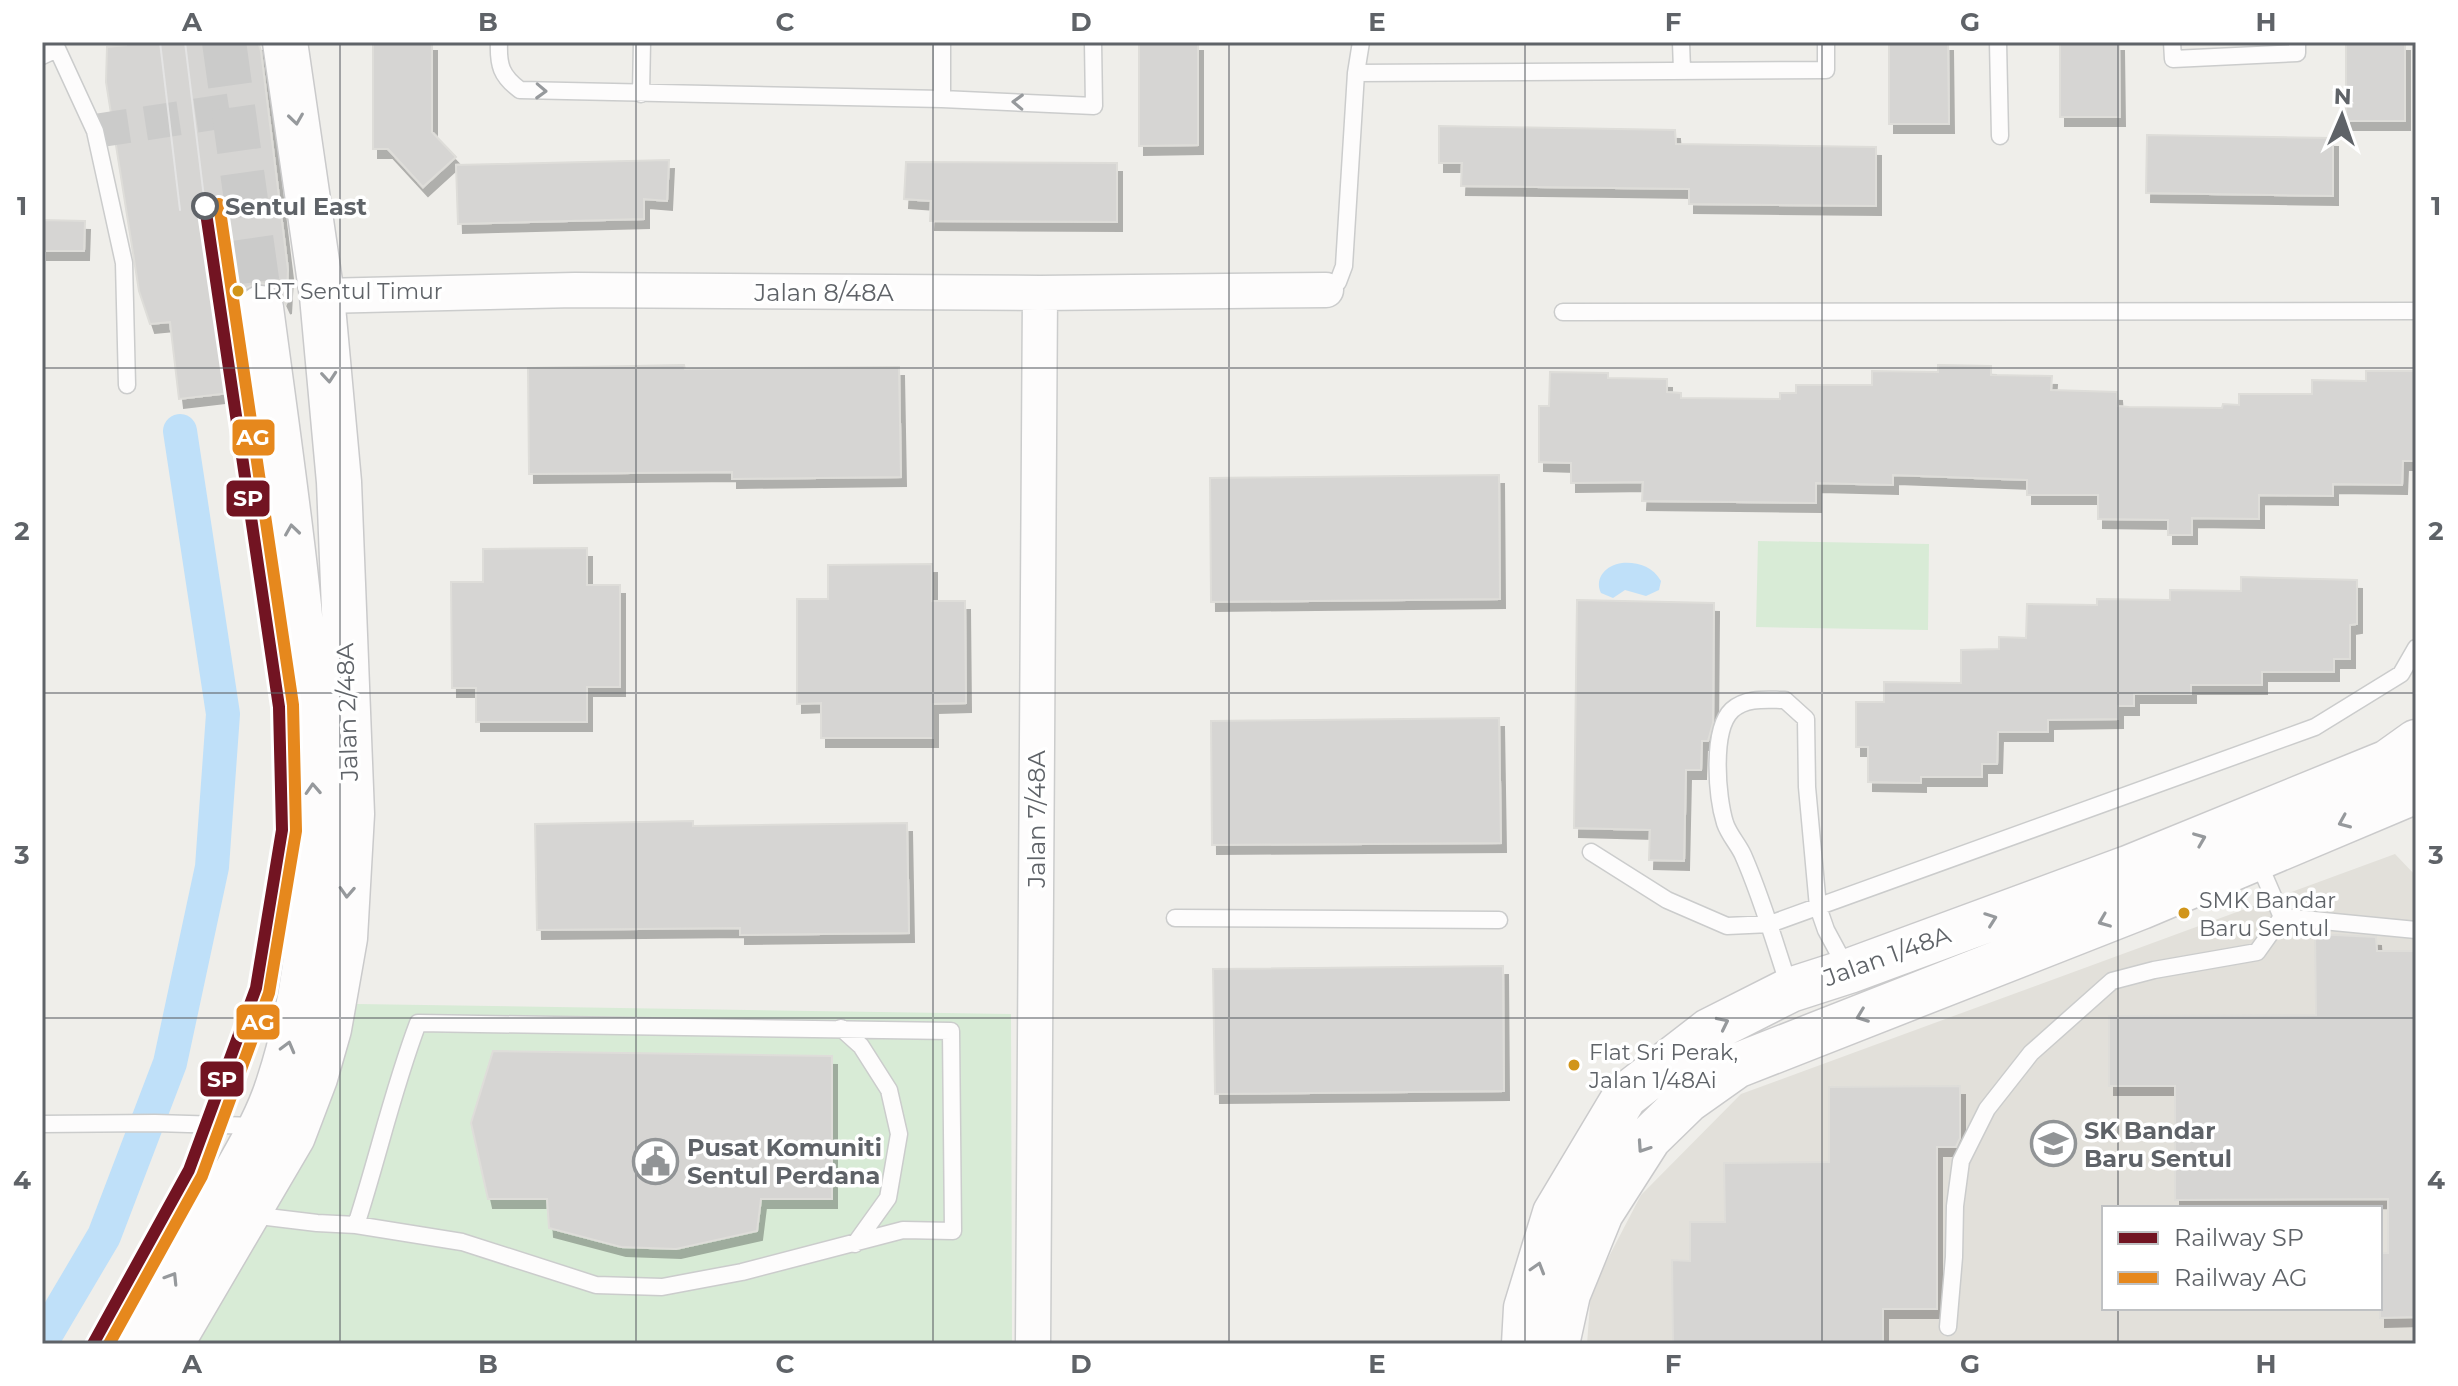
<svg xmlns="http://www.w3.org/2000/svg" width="2458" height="1386" viewBox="0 0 2458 1386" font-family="Montserrat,sans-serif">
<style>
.education{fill:#e2e0da;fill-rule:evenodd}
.green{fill:#d8ebd6}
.water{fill:#bfe0f9}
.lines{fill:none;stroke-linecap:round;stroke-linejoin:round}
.canal{stroke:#bfe0f9;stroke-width:34}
.building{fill:#d6d5d3;stroke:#deddd9;stroke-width:2;filter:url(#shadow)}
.street-tunnel{stroke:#cbcbca;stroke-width:34;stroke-dasharray:34 17;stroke-linecap:butt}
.secondary-tunnel{stroke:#cbcbca;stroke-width:44;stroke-dasharray:44 22;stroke-linecap:butt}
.lane-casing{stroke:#cbcccc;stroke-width:19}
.street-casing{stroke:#cbcccc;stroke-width:37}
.secondary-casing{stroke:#cacacb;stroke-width:47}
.lane{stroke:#fdfcfc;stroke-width:16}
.street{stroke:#fdfcfc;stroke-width:34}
.secondary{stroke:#fdfcfc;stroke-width:44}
.tram{stroke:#e4e4e4;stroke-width:2}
.rail-1-casing{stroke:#fff;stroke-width:18}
.rail-2-casing{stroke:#fff;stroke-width:18}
.rail-1{stroke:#721422;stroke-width:12}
.rail-2{stroke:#e6881d;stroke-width:12}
.oneway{stroke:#96999c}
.grid{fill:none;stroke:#5f6368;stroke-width:2;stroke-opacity:0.55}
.stop-dot{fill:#fff;stroke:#5f6368;stroke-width:4}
.bus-dot{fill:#d1951a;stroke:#fff;stroke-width:3}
.labels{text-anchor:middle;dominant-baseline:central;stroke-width:7;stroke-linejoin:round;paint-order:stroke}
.bus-label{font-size:22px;fill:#5f6368;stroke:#fff;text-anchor:start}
.stop-label{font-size:24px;font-weight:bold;fill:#5f6368;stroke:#fff;text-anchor:start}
.street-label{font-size:24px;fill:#5f6368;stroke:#fff}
.poi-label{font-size:24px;font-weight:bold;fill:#5f6368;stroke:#fff;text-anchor:start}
.line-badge{stroke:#fff;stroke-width:3}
.badge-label{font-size:22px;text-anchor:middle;font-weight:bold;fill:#fff}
.neatline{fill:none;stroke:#5f6368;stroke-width:3}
.grid-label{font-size:26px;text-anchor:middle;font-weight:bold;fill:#5f6368}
</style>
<defs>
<filter id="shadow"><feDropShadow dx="5" dy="9" stdDeviation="0" flood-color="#0004"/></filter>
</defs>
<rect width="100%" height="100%" fill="#efeeea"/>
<path class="education" d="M2395 854 2416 876V1344H1587L1591 1291 1641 1195 1741 1094ZM2104 1208H2380V1308H2104Z"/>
<path class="green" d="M1758 541 1929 544 1928 630 1756 627Z
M357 1004 1011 1014 1012 1344H197L313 1126 343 1061Z"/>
<path class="water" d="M1622 563C1638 562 1652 566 1661 581L1659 590 1646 596 1625 590 1613 598 1601 593C1594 578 1606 565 1622 563Z"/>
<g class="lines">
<path class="canal" d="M42 1341 104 1236 170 1063 212 867 223 714 180 431"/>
</g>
<path class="building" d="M126 42H258L261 51 288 270 286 305 280 292 270 285 258 283 246 288 238 299 236 311 247 391 179 399 170 322 150 324 139 291 106 82 107 47 126 45Z
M373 42H432V132L456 157 423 187 388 149H373Z
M1139 42H1198V145L1139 146Z
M1889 42H1948L1949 124H1889Z
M2060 42H2119L2120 117H2060Z
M2346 42H2405V121H2346Z
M1439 126 1675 130 1676 144 1876 147V206L1689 204V189L1461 186 1462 163H1439Z
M2147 135 2333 138V196L2146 193Z
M669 160 667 201 644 199V219L458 224 456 165Z
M906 162 1117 163V222L930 221 931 201 904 199Z
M42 220 85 221 84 251H42Z
M684 365 685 369 899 367 901 477 732 479V472L529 474 528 368Z
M1938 365 1991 366V375L2052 376 2051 390 2117 392 2118 406 2129 407 2222 408 2223 404 2239 405V394H2312V380L2366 381V371H2416V461H2403L2402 485 2333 484V496L2259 495V519L2192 518V535H2168V520L2098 519V495H2027V480L1893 475V485L1816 483V503L1642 501 1643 482 1571 483V463L1539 462V406H1549L1550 372 1608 373V378L1667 379V392L1681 393V398L1780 399V393H1796V385H1872V371L1938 372Z
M1499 475 1500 599 1211 602 1210 478Z
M587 548V585H620V687H587V722H476V688H452L451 582H483V549Z
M932 564V601H965L966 703 933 704V738H821V703L797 704V599H828V565Z
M2241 577 2357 580V624L2350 625V659H2334V672H2262V685H2191V694H2134V706H2118V719L2048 720V732H1998L1997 764H1982V777H1921V783L1868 782V747H1856V702H1884V682L1961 683V650L1999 649V637L2026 638 2027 604 2097 605V599L2170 600V590L2241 591Z
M1577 600 1714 603 1713 723 1708 741H1702L1701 770H1686L1684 861 1649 860 1650 830 1574 828Z
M1499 718 1501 843 1212 845 1211 721Z
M693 821V826L907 823 909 933 740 935V928L537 930 535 824Z
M2315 934 2376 937 2377 951H2416V1317L2380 1318V1253H2388V1199L2175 1200V1086H2109V1016L2316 1015Z
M1503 966 1504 1091 1215 1094 1213 969Z
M493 1051 832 1056V1199H761L757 1231 676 1249 621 1247 549 1228 547 1199H488L471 1123Z
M1960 1086V1138L1956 1147H1937V1309H1883V1344H1673L1672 1260 1690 1261V1222H1725L1724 1163 1829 1162V1087Z"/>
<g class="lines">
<path class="street-tunnel" d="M95 131 233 110"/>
<path class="secondary-tunnel" d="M224 42 261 308"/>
<defs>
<path id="lane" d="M54 42 95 131 124 263 127 385
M499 42C498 65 501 76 520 90L942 99 1094 106 1093 42
M1681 42 1682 70
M1998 42 2000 136
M2172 42 2173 59 2297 53V42
M42 56 57 49
M1356 73 1826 70V42
M641 94 642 42
M942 99V42
M1326 290 1338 282 1344 266 1356 73 1361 42
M1563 312 2416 311
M1591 852 1667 900 1727 926 1770 924 2315 727 2401 674 2416 648
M2257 859 2282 917 2416 930
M1175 918 1499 920
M1790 989C1775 944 1762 898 1743 855 1738 844 1729 835 1725 823 1717 797 1711 730 1732 710 1747 697 1767 700 1785 700L1806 719 1807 787 1818 907 1826 930 1847 969
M841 1028 861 1046 889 1090 899 1134 888 1198 855 1244
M42 1124 155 1123 256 1126
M251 1215 317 1223 356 1225 462 1242 596 1285 662 1287 742 1272 903 1230 953 1231 951 1031 418 1023C393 1089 378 1157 356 1225
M1948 1327 1954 1257 1955 1206 1961 1161 1987 1109 2031 1053 2112 981 2154 970 2257 952 2282 917"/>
<path id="street" d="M322 296 575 290 1040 293 1326 290
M1033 1344 1040 293"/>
<path id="secondary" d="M130 1344C166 1288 202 1232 235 1174 252 1144 269 1115 279 1082 315 972 316 855 310 741 302 595 280 452 261 308
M171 1344 293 1136 315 1078 329 1029 345 938 352 814 339 482 322 296 285 42
M1524 1344 1526 1308 1555 1213 1625 1096 1709 1031 1790 990 1849 971 2128 868 2388 762 2416 742
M1557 1344 1568 1294 1601 1213 1649 1138 1688 1100 1736 1066 2141 907 2416 791"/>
</defs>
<use href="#lane" class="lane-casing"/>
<use href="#street" class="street-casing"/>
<use href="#secondary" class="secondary-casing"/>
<use href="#lane" class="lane"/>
<use href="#street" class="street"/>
<use href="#secondary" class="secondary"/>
<path class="tram" d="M160 42 180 210
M185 42 205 206"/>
<defs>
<path id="rail-1" d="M93 1344 189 1170 256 988 282 830 279 707 205 206"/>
<path id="rail-2" d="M109 1344 202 1176 269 993 296 831 293 705 219 204"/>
</defs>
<use href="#rail-1" class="rail-1-casing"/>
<use href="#rail-2" class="rail-2-casing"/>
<use href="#rail-1" class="rail-1"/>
<use href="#rail-2" class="rail-2"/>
</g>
<defs><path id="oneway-chevron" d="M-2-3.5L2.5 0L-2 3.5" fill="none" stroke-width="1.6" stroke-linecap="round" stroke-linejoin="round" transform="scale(2)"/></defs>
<g class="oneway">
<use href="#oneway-chevron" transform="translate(541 91) rotate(2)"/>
<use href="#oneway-chevron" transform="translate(1018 102) rotate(-178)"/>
<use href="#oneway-chevron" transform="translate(296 119) rotate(82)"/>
<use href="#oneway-chevron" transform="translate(329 377) rotate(85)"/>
<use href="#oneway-chevron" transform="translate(292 530) rotate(-98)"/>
<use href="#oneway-chevron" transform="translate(313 789) rotate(-93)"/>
<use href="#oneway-chevron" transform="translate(2344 822) rotate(157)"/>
<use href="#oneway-chevron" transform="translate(2200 839) rotate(-22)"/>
<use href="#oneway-chevron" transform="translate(347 892) rotate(93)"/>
<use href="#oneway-chevron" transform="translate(1991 919) rotate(-20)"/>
<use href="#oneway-chevron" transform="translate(2104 921) rotate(158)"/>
<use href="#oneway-chevron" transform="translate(1862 1016) rotate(159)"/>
<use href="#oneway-chevron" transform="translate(1723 1023) rotate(-26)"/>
<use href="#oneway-chevron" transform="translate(288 1047) rotate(-75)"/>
<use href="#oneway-chevron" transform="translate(1643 1147) rotate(124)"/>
<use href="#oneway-chevron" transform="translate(1538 1268) rotate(-73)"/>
<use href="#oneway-chevron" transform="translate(172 1278) rotate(-58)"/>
</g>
<path class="grid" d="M340 42V1344M636 42V1344M933 42V1344M1229 42V1344M1525 42V1344M1822 42V1344M2118 42V1208M42 368H2416M42 693H2416M42 1018H2416M2118 1308V1344"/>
<defs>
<symbol id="school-ring" viewBox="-11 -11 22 22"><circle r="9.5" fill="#fff" stroke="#919496" stroke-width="1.5"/><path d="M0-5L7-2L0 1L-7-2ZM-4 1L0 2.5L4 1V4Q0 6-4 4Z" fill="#919496"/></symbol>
<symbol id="civic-ring" viewBox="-11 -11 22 22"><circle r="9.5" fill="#fff" stroke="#919496" stroke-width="1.5"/><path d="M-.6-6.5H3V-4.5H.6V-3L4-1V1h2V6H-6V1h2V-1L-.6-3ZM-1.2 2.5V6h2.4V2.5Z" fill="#919496"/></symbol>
</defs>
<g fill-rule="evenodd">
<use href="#school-ring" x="2028" y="1118" width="51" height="51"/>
<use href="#civic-ring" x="630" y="1136" width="51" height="51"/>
</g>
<circle class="stop-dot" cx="205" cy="206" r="12"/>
<g class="bus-dot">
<circle cx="238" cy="291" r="7"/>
<circle cx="2184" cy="913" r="7"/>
<circle cx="1574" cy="1065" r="7"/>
</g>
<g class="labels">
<g class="bus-label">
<text x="253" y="291">LRT Sentul Timur</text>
<text x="2199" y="900">SMK Bandar<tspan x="2199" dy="28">Baru Sentul</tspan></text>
<text x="1589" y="1052">Flat Sri Perak,<tspan x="1589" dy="28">Jalan 1/48Ai</tspan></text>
</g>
<g class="stop-label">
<text x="225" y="206">Sentul East</text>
</g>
<g class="street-label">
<text x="824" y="292">Jalan 8/48A</text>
<text transform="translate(347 712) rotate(-92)">Jalan 2/48A</text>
<text transform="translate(1036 819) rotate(-90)">Jalan 7/48A</text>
<text transform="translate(1887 956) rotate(-20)">Jalan 1/48A</text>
</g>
<g class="poi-label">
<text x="2084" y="1130">SK Bandar<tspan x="2084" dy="28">Baru Sentul</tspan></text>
<text x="687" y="1147">Pusat Komuniti<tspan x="687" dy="28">Sentul Perdana</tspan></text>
</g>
</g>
<g class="line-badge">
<rect x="231" y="418" width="45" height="39" rx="8" fill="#e6881d"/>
<rect x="225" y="479" width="46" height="39" rx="8" fill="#721422"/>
<rect x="235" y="1003" width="46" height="38" rx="8" fill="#e6881d"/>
<rect x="199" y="1060" width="46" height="38" rx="8" fill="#721422"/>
</g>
<g class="badge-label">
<text x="253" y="445">AG</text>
<text x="248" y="506">SP</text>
<text x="258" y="1030">AG</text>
<text x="222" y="1087">SP</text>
</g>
<rect width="2458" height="1386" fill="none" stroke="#ffffff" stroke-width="88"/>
<rect x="2102" y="1206" width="280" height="104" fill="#ffffff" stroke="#bfc1c3" stroke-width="2"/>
<rect x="2118" y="1232" width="40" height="12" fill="#721422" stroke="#bfc1c3" stroke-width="2"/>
<text x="2174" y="1246" font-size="24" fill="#5f6368">Railway SP</text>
<rect x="2118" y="1272" width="40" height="12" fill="#e6881d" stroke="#bfc1c3" stroke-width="2"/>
<text x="2174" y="1286" font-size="24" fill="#5f6368">Railway AG</text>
<g transform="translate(2342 116) rotate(2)" stroke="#ffffff" stroke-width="6" paint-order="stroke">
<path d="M0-6L14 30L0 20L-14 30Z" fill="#5f6368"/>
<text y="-12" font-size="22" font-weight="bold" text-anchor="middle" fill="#5f6368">N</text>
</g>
<rect x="44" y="44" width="2370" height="1298" class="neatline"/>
<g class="grid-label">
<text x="192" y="31">A</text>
<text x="488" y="31">B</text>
<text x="785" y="31">C</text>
<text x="1081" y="31">D</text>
<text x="1377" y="31">E</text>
<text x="1673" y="31">F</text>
<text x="1970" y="31">G</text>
<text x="2266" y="31">H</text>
<text x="22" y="215">1</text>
<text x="2436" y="215">1</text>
<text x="22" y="540">2</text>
<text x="2436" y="540">2</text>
<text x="22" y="864">3</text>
<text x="2436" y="864">3</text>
<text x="22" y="1189">4</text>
<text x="2436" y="1189">4</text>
<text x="192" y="1373">A</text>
<text x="488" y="1373">B</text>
<text x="785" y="1373">C</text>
<text x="1081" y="1373">D</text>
<text x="1377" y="1373">E</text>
<text x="1673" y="1373">F</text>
<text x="1970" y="1373">G</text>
<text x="2266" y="1373">H</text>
</g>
</svg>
